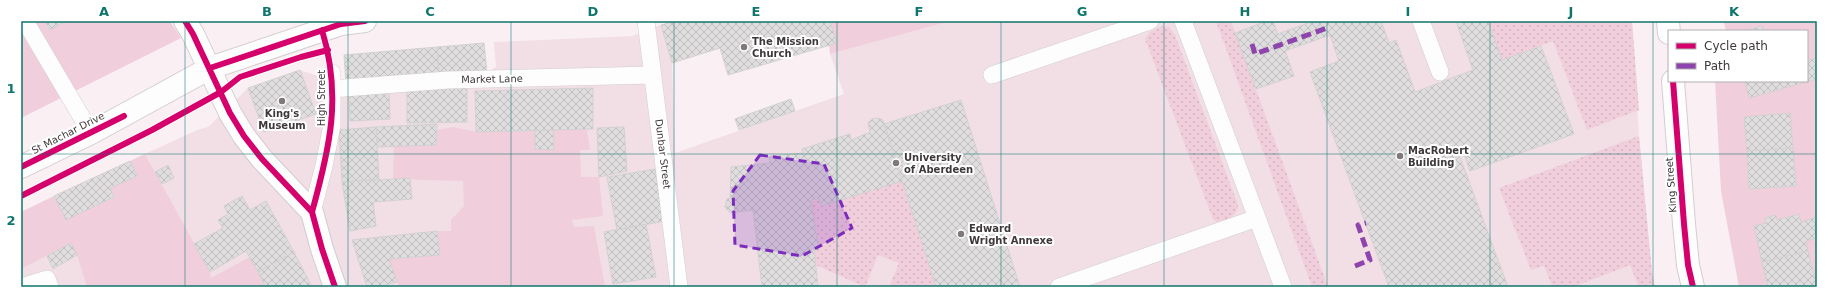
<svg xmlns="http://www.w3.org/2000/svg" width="1838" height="308" viewBox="0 0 1838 308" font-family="'DejaVu Sans',sans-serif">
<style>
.built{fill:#f1dfe5}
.grass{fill:url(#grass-dots)}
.green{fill:#f1cedb}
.building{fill:url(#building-cross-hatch);stroke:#d3d1d1}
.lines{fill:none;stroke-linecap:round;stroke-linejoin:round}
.service-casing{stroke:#d4cdd0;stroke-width:18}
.minor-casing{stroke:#d4cdd0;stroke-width:24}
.secondary-casing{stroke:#d4cdd0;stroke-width:24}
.primary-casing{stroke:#d4cdd0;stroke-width:24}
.service{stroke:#fefdfd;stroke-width:17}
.minor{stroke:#fefdfd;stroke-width:22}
.secondary{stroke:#fefdfd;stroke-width:22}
.primary{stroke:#fefdfd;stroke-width:22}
.quiet{stroke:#8e44ad;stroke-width:5;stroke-dasharray:10 5;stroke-linecap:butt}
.cycleway-casing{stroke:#fff;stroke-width:8}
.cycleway{stroke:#d6006c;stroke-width:6}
.marked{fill:#7b2cbf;fill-opacity:0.2;stroke:#7b2cbf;stroke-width:3;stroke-dasharray:8 5;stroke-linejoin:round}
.grid{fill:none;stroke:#0f766e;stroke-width:1;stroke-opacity:0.55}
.poi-dot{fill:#80787b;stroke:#fff;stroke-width:1.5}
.labels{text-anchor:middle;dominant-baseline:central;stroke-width:4;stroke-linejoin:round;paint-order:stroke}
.poi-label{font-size:10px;font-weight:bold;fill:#3f383b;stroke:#fff;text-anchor:start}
.street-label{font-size:10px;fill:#3f383b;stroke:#fff}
.neatline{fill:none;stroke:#0f766e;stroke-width:1.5}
.grid-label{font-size:13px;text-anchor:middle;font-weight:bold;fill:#0f766e}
</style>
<defs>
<pattern id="grass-dots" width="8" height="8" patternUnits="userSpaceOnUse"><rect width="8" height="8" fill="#f1cedb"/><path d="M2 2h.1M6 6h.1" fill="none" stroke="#d0b2bd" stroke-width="1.8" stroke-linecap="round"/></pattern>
<pattern id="building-cross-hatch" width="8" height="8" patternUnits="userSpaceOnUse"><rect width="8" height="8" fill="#dfdddd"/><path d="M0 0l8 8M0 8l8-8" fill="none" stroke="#c0bebf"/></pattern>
</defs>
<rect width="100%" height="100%" fill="#faf0f3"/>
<path class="built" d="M951 21H1632L1639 136 1652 273 1655 287H21V269L167 194 145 154 197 130 208 127 248 88 300 70 344 85 487 72 496 67 494 42 632 36 661 25 672 63 675 153 844 94 830 54Z"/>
<path class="grass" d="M1216 21H1231L1328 287H1312Z
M1488 21H1632L1639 110 1587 130 1553 41 1502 60Z
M1162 26 1169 27 1175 35 1238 205C1237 217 1227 219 1217 222L1213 219 1145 39 1150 32Z
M1639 136 1652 273 1655 287H1639L1630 265 1573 287H1550L1552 286 1544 266 1531 270 1499 188Z
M902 181 936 287H889L899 263 878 255 865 287 816 265 814 248 818 246 811 200 818 198 822 205Z"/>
<path class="green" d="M21 21H170L181 38 21 118Z
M830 21H951L830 54 829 45 836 42Z
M1731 21H1817V287H1739L1721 191 1715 81H1807V31H1726L1724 22Z
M453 127 476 132 535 131 536 149 553 150V130H587L590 150H580L581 177H599L603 216 572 220 574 227 594 226 605 287H399L389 259 440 255 437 231H451V220L464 206 463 181 393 179 394 146 436 145 437 130Z
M145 154 210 272 211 278 250 257 266 287H87L77 255 70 244 21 269V212L54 196 66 220 114 197 110 188 136 176 130 161Z"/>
<path class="building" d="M45 21H66L50 30Z
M676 21H830L837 43 728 75 720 48 672 63 661 25Z
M1267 21H1273L1278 34 1308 23V21H1381L1389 43 1396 40 1415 92 1473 70 1456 21H1488L1502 60 1541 46 1574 134 1470 171 1462 148 1457 149 1508 287H1389L1310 72 1339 61 1330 35 1285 51 1294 76 1256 89 1235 33Z
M1762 26 1763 31H1744Z
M484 43 487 72 439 74 437 47Z
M437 47 439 74 346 83 344 55Z
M1816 58 1817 79 1749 98 1745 81H1807V61Z
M300 70 316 114 264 132 248 88Z
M467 87V122L407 123V89Z
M593 88V129L476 132 475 91Z
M389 92 390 119 350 121 349 93Z
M791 99 795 111 739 130 735 119Z
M961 100 1020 287H936L884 124Z
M1790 113 1793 148 1747 151 1744 117Z
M878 118 883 120 902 181 822 206 818 198 811 200 818 246 814 248 818 287H762L753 210 730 213 725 207 727 199 730 198 731 167 770 163 769 156 803 153 802 149 850 134 851 140 870 132 868 123 872 119Z
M437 124 436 145 378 147 376 127Z
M376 127 379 179 342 182 339 130Z
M624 127 627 171 599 177 597 128Z
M553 130 554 150 535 149V131Z
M1793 148 1796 186 1749 189 1747 151Z
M130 161 137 176 110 188 114 197 66 220 54 196Z
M168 165 174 178 162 184 155 172Z
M655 169 665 221 617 230 607 177Z
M410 178 412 199 373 202 376 226 350 231 342 182Z
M242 196 250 210 266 201 294 252 258 272 246 251 210 272 194 244 223 228 218 220 228 214 224 206Z
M1799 214 1801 222 1817 217V238L1806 241 1808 251 1762 262 1754 226 1766 223 1765 218 1776 215 1777 220Z
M646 224 656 277 613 284 604 232Z
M437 231 440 255 389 259 397 282 378 287H367L352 240Z
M71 243 77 255 53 269 47 256Z
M1808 251 1817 287H1768L1762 262Z
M294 252 312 287H266L258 272Z"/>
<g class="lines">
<defs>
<path id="service" d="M25 21 91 133
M646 21 679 287
M1183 21 1283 287
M1421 21 1440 72
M992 75 1150 21
M331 89 448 80 653 75
M312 212 324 166 332 125V73
M21 287 47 279 50 287
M1059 287 1257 218"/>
<path id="minor" d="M185 21 193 34 230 113 244 136 262 159 312 212 322 249 335 287"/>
<path id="secondary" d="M21 167 91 133 210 68 341 24 365 21"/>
<path id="primary" d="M1668 21 1669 33
M1673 81 1684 224 1688 265 1693 287"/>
</defs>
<use href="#service" class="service-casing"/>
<use href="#minor" class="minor-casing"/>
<use href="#secondary" class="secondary-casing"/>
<use href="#primary" class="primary-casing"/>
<use href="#service" class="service"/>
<use href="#minor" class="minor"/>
<use href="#secondary" class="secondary"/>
<use href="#primary" class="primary"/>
<path class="quiet" d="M1252 44 1255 54 1327 28
M1355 266 1370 260 1358 225 1366 223"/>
<defs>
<path id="cycleway" d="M185 21 193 34 230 113 244 136 262 159 312 212 322 249 335 287
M210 68 341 24 365 21
M1673 81 1684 224 1688 265 1693 287
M21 167 124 116
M21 196 152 130 221 92 240 77 301 57 328 50
M312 212C330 147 342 96 322 30"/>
</defs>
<use href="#cycleway" class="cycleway-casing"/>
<use href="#cycleway" class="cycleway"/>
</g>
<path class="marked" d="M760 155 824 164 852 228 802 256 735 245 733 191Z"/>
<path class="grid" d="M185 21V287M348 21V287M511 21V287M674 21V287M837 21V287M1001 21V287M1164 21V287M1327 21V287M1490 21V287M1653 21V287M21 154H1817"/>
<g class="poi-dot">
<circle cx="744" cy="47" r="4"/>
<circle cx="282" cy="101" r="4"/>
<circle cx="1400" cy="156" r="4"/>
<circle cx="896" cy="163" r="4"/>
<circle cx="961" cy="234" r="4"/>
</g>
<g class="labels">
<g class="poi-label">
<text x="752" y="41">The Mission<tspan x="752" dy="12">Church</tspan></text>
<text x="282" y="113" text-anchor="middle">King's<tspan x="282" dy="12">Museum</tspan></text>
<text x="1408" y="150">MacRobert<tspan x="1408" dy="12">Building</tspan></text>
<text x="904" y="157">University<tspan x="904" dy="12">of Aberdeen</tspan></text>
<text x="969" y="228">Edward<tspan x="969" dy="12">Wright Annexe</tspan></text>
</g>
<g class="street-label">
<text transform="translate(492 79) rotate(-1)">Market Lane</text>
<text transform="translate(321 98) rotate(-90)">High Street</text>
<text transform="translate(68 133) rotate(-27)">St Machar Drive</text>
<text transform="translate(663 154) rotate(83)">Dunbar Street</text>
<text transform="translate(1671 185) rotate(-94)">King Street</text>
</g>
</g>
<rect width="1838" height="308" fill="none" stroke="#ffffff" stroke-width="44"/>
<rect x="1668" y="30" width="140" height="52" fill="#ffffff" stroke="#b2afb1"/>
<rect x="1676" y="43" width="20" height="6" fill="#d6006c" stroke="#b2afb1"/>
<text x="1704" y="50" font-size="12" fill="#3f383b">Cycle path</text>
<rect x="1676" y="63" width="20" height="6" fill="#8e44ad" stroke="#b2afb1"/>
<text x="1704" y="70" font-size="12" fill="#3f383b">Path</text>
<rect x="22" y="22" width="1794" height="264" class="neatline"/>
<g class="grid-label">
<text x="104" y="16">A</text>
<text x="267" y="16">B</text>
<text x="430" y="16">C</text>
<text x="593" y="16">D</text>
<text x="756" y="16">E</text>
<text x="919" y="16">F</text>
<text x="1082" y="16">G</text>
<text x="1245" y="16">H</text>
<text x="1408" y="16">I</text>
<text x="1571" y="16">J</text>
<text x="1734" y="16">K</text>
<text x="11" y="93">1</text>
<text x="11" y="225">2</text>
</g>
</svg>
